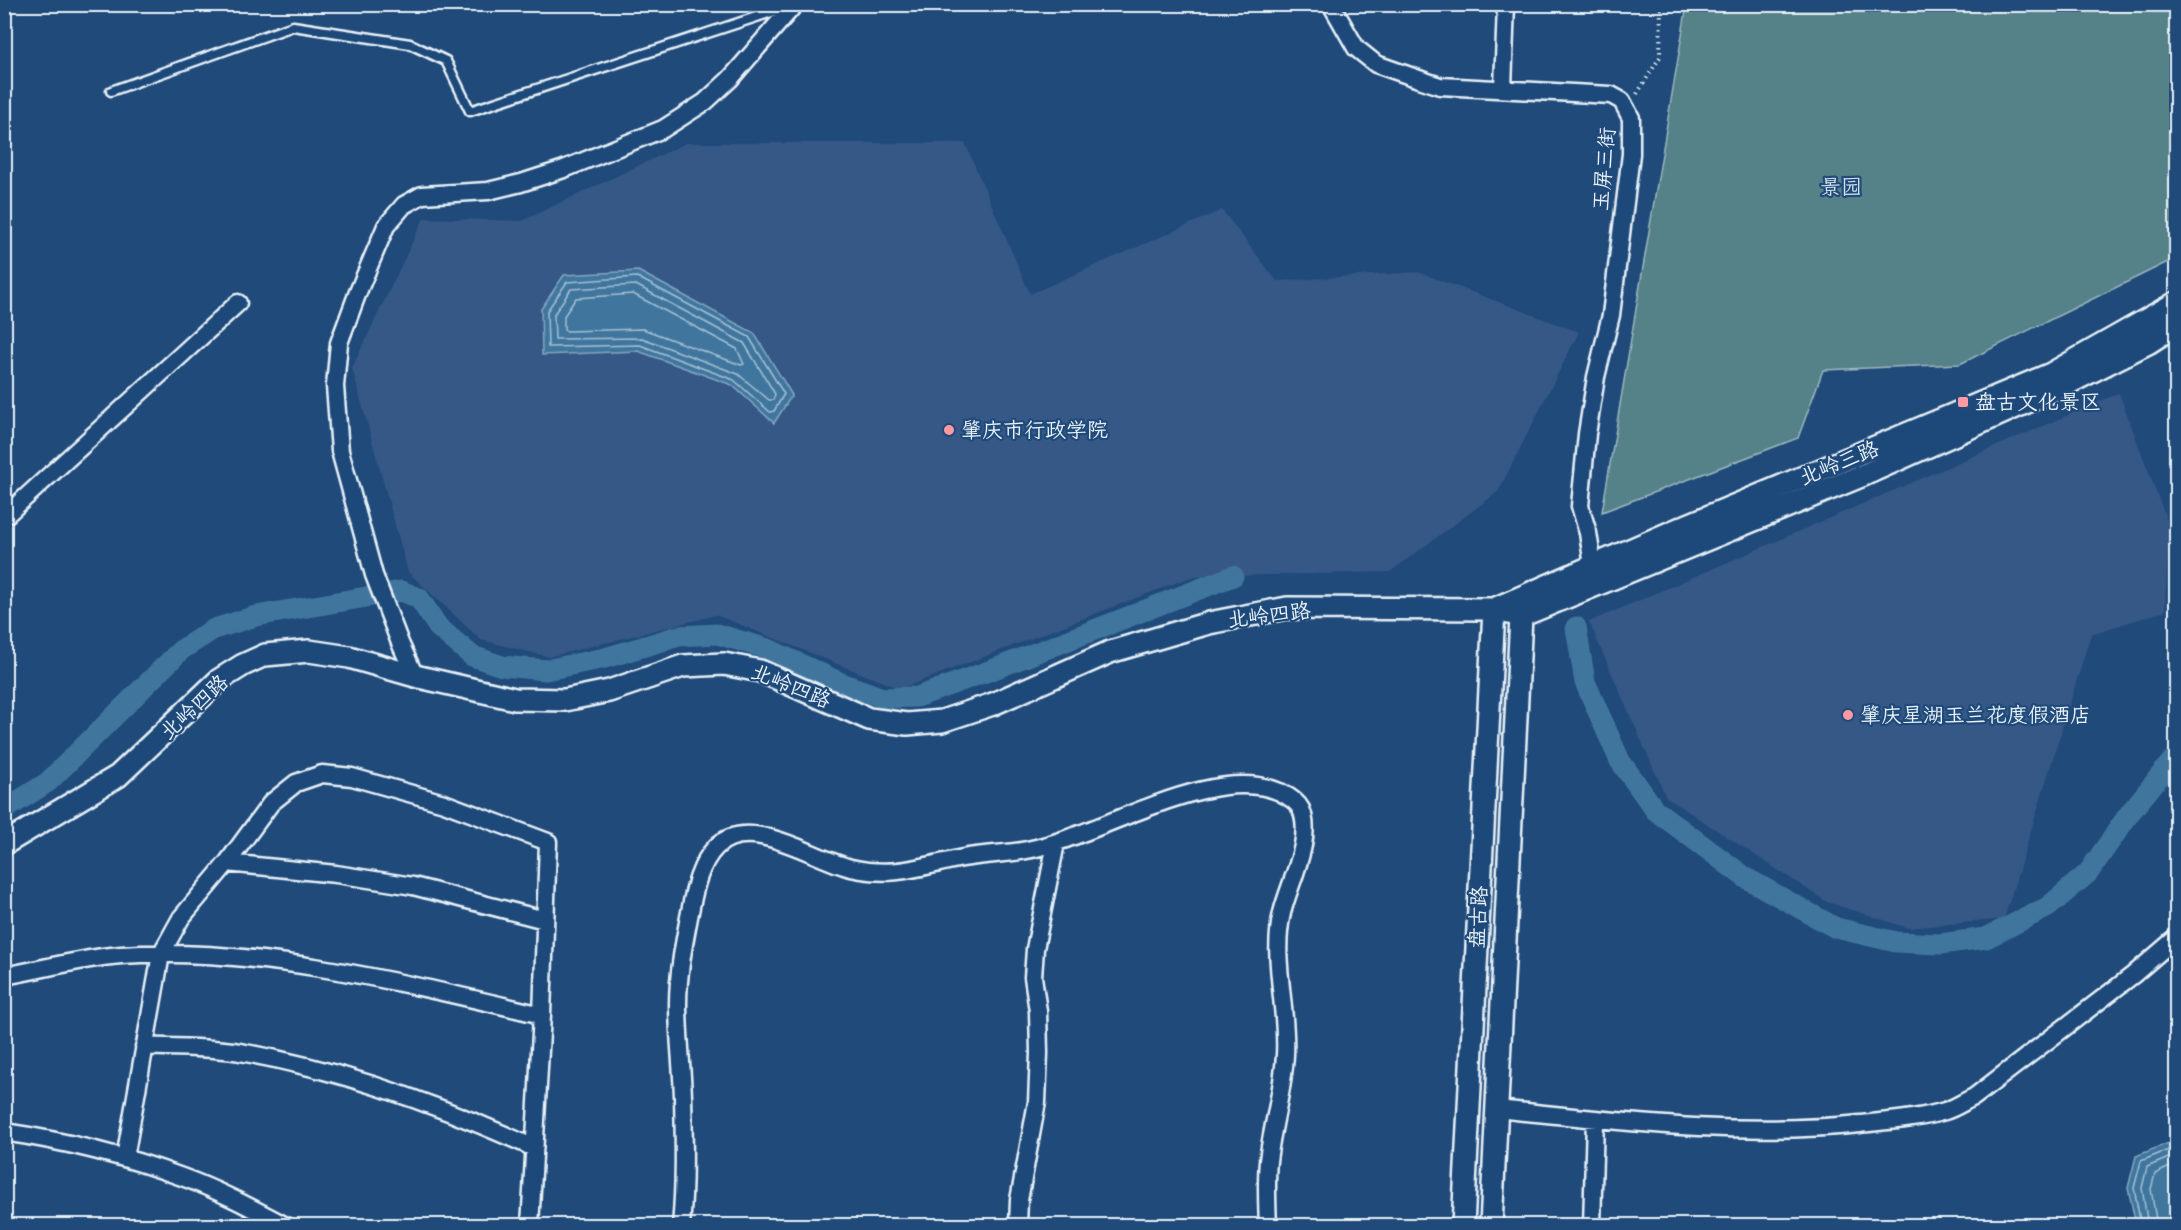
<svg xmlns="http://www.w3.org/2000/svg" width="2181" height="1230" viewBox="0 0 2181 1230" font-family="Sriracha,'LXGW WenKai TC',sans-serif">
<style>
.built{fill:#355887}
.green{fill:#558189;stroke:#9eb9c0;stroke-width:1.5}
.water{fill:#41769e;stroke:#84a7c2;stroke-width:1.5}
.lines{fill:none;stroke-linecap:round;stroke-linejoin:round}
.shore{stroke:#a5c0d4;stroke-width:1.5}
.canal{stroke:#41769e;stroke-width:21}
.service-casing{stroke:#e8f1f8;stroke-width:13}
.minor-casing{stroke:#e8f1f8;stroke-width:21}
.tertiary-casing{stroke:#e8f1f8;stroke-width:26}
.path{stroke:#e8f1f8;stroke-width:4;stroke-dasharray:1.5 4.5;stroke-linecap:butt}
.service{stroke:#1f4a7a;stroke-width:8}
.minor{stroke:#1f4a7a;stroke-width:16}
.tertiary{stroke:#1f4a7a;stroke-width:21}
.poi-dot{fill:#ff9aa2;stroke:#1f4a7a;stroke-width:2}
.labels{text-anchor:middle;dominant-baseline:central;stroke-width:4.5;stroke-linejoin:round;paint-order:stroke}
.street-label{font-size:21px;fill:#e8f1f8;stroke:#1f4a7a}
.park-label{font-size:21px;fill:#d2e0e7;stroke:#1f4a7a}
.poi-label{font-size:21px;fill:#e8f1f8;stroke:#1f4a7a;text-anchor:start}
</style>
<rect width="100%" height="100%" fill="#1f4a7a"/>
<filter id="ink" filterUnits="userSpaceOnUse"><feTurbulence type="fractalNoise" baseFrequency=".0167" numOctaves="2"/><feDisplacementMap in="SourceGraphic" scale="12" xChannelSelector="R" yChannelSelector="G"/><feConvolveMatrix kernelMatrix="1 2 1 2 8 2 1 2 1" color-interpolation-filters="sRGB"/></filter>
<g filter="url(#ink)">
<path class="built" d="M686 143H965L1030 294 1222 210 1277 281 1418 272 1579 332 1498 492 1390 572 1191 577 900 689 716 615 549 657 481 640 408 572 352 368 424 218 522 221Z
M2119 393 2169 526 2165 611 2091 634 2004 919 1908 928 1827 902 1666 797 1589 622Z"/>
<path class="green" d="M1687 5H2176V258L1960 364 1823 370 1798 438 1602 512Z"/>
<path class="water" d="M638 271 754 333 792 395 774 423 732 385 638 351 542 355 541 309 564 275Z
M2176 1140V1225H2136L2128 1188 2136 1156Z"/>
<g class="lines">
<path class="shore" d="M637 277 749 337 784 394 774 411 770 412 734 380 640 345 548 347 547 311 567 282Z
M636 285 744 343 775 394 773 400H769L738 374 642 338 555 339 554 314 571 289Z
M633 294 737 349 744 364 741 365 643 329 567 331 564 330V316L576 298Z
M2141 1226 2134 1188 2141 1161 2176 1147
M2148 1226 2142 1188 2147 1167 2176 1155
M2157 1226 2151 1189 2155 1174 2176 1164"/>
<path class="canal" d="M1576 627 1585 682 1620 761 1655 810 1746 878 1836 928 1896 942 1940 944 1986 938 2048 907 2088 873 2129 814 2172 761 2176 758
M4 810 48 782 181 650 214 629 256 616 401 591 419 598 438 627 472 656 502 666 546 670 605 658 679 636 717 634 768 649 839 682 883 698 917 697 997 668 1233 576"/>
<defs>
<path id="service" d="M111 91 293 26 410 44 446 61 470 111 790 6"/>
<path id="minor" d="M1331 4 1356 48 1376 64 1419 79 1440 86 1611 95 1622 101 1631 118V154L1611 315 1596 377 1587 434 1580 506 1588 533 1593 565
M1503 88 1506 4
M4 517 238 303
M415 676 400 643 374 575 340 451 335 386 339 343 358 292 386 226 404 205 422 195 488 191 521 183 564 169 663 129 705 102 730 79 795 4
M227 863 336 874 413 886 545 920
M4 976C43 969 82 958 121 955 257 946 409 984 542 1015
M144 1046C176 1048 209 1047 240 1052 343 1070 440 1105 534 1148
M1496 1109C1617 1121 1739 1137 1860 1124 1888 1121 1918 1119 1945 1111 1955 1108 1965 1101 1974 1097L2133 975 2176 938
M4 1132C65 1141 125 1156 182 1177 218 1190 252 1208 286 1226
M125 1158 161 954 181 918 227 863 271 803 296 783 322 774 352 777 444 803 548 842 542 1015 530 1226
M681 1226C685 1183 684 1140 683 1097 682 1066 678 1035 678 1004 678 973 684 943 690 912 694 890 700 863 716 847 750 813 815 860 851 868 895 878 921 866 963 858 984 854 1006 854 1027 850 1098 837 1212 762 1280 792 1288 796 1297 801 1301 809 1314 839 1289 883 1282 913 1271 959 1288 1008 1285 1055 1283 1091 1272 1126 1268 1161 1266 1182 1267 1204 1268 1226
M1018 1226 1019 1200 1037 1102 1039 1053 1038 1011 1033 977 1035 949 1056 843
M1592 1226 1595 1119"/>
<path id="tertiary" d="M1521 616 1866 474 2063 386 2148 343 2176 325
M4 844 118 776 219 680 243 665 265 655 309 651 349 657 415 676 515 699 565 700 609 691 683 666 724 664 760 671 869 719 907 724 942 721 993 704 1110 652 1209 623 1287 608 1494 609 1521 616
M1463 1226 1494 609 1688 525 2051 374 2176 303
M1491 1226 1521 616"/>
</defs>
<use href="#service" class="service-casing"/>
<use href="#minor" class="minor-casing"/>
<use href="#tertiary" class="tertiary-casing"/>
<path class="path" d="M1637 94 1660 57 1661 4"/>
<use href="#service" class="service"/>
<use href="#minor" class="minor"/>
<use href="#tertiary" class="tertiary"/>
</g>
</g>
<g class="poi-dot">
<rect x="1957" y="396" width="12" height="12" rx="3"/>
<circle cx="949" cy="430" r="6"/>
<circle cx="1848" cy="715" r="6"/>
</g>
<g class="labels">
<g class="street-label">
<text transform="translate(1604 169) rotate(-85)">玉屏三街</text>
<text transform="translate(1839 463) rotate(-22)">北岭三路</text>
<text transform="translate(1269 615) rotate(-7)">北岭四路</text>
<text transform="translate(791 686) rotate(22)">北岭四路</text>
<text transform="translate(194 707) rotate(-43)">北岭四路</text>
<text transform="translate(1478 917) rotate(-87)">盘古路</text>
</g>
<g class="park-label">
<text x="1841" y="187">景园</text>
</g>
<g class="poi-label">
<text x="1975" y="402">盘古文化景区</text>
<text x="961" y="430">肇庆市行政学院</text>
<text x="1860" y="715">肇庆星湖玉兰花度假酒店</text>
</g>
</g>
<rect width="2181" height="1230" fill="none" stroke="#1f4a7a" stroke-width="24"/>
<rect x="12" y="12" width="2157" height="1206" fill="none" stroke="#e8f1f8" stroke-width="2" filter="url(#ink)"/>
</svg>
